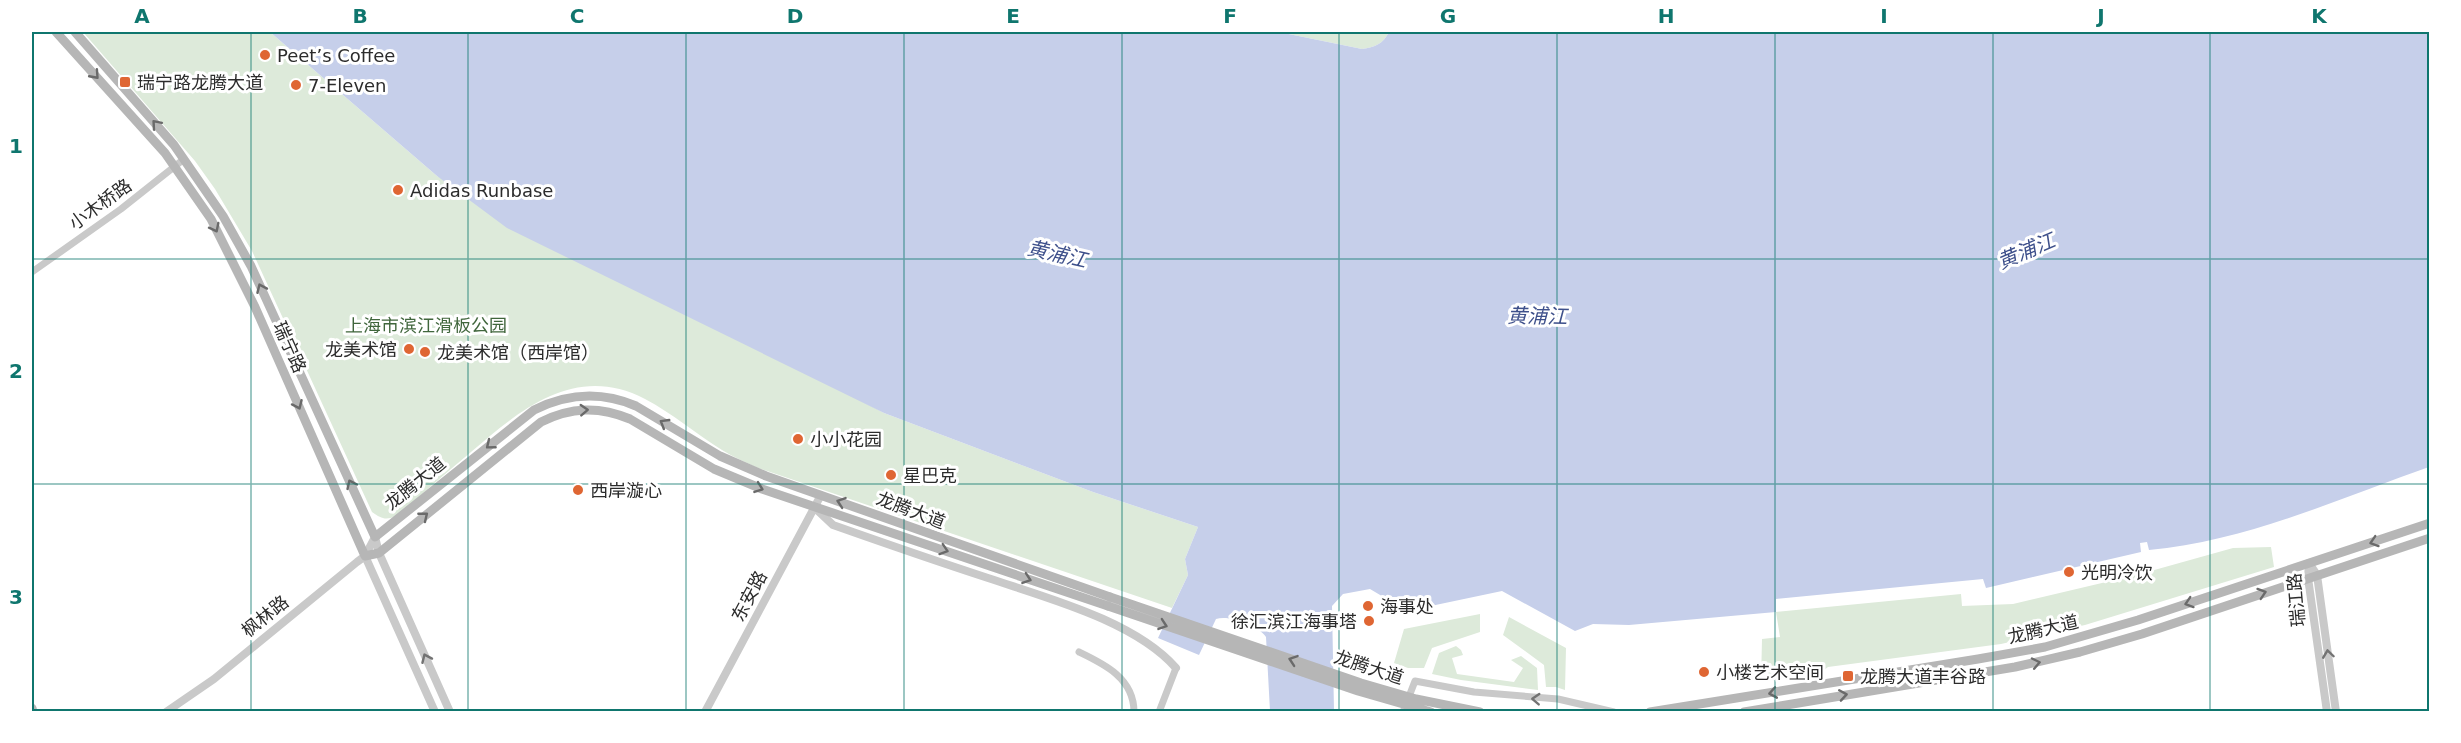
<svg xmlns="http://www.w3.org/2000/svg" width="2461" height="743" viewBox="0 0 2461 743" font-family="'DejaVu Sans','Noto Sans SC',sans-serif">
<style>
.green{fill:#ddeada}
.water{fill:#c6cfea}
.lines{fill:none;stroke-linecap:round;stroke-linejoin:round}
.minor{stroke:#c9c9c9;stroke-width:7}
.tertiary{stroke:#c9c9c9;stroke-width:8}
.secondary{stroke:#b6b6b6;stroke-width:9}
.secondary-bridge{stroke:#b6b6b6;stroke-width:9}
.oneway{stroke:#6a6a6a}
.oneway2{stroke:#737373}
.grid{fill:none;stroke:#0f766e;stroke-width:1.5;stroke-opacity:0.55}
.poi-dot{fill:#df6633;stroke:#fff;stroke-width:2}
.labels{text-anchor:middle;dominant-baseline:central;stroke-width:6;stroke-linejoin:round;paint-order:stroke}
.poi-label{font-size:18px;fill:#2c2c2c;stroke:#fff;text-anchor:start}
.street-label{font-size:18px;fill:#2c2c2c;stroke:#fff}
.park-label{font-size:18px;fill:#40663c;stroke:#fff}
.water-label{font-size:20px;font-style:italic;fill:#3e508b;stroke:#fff}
.neatline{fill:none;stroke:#0f766e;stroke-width:2}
.grid-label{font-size:20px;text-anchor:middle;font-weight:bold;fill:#0f766e}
</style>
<rect width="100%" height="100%" fill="#fff"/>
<path class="green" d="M83 32H270L437 176 884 413 1093 492 1198 527 1185 559 1188 575 1172 608 758 468C746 462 733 457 722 450 696 434 672 413 645 399 576 363 521 409 471 452 446 473 422 494 398 515 386 521 382 519 372 512L252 251 215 189 195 161Z
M1279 32H1389C1383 44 1375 47 1362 49Z
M2271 547 2274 567 2085 625 2001 644 1828 667 1819 674 1761 682 1762 639 1780 637 1776 612 1961 594 1962 606 2013 604 2140 574 2233 548Z
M1480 614V632L1432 648 1424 668H1408L1394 663 1404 629Z
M1509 617 1566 648 1565 690 1556 687H1546L1544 665 1503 635Z
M1456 646 1461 650 1463 655 1452 658 1457 674 1514 682 1523 668 1511 660 1521 656 1537 668 1538 690 1461 680 1432 674 1439 653Z"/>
<path class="water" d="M270 32H1279L1362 49C1375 47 1383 44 1389 32H2429V467C2337 499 2248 541 2149 550L2147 542 2140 543 2141 552 1986 588 1983 579 1776 599V612L1629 625 1593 624 1575 631 1502 591 1407 611 1370 589 1343 594 1332 606 1334 711H1270L1266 637C1258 625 1230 615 1216 619L1199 655 1158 638 1188 575 1185 559 1198 527 1093 492 884 413 507 228 437 176Z"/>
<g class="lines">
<path class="minor" d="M32 272 121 209 184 159
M1079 652C1104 664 1134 678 1134 712
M1159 712 1176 668
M1403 712 1415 681 1474 692 1558 699 1614 712"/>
<path class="tertiary" d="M815 508 833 525C884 543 936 561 988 578 1047 598 1135 621 1176 668
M375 537 379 553 450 712
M365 556 435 712
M2309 563 2317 575 2336 712
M2309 563 2308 578 2327 712
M166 712 214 679 357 562 365 556 375 537
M705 712 821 495"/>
<path class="secondary" d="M56 32 165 153 211 219 255 307 365 556 379 553 541 422C571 407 599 406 630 419L714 469 762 489 1108 606
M75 32 174 145 223 216 251 266 375 537 534 410C568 393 601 391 636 406L720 456 766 476 1110 597
M32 708 33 712
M1650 712 1978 659 2045 647 2138 620 2430 523
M1744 712 2015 667 2080 652 2142 634 2430 538"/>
<path class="secondary-bridge" d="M1110 597 1361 683 1416 699 1480 712
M1108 606 1358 691 1431 712"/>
</g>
<defs><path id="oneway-chevron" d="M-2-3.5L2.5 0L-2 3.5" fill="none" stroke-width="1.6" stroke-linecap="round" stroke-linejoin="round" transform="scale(1.5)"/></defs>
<g class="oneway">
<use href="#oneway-chevron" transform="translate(95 75) rotate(48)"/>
<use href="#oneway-chevron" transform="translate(156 124) rotate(-131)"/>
<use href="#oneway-chevron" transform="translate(215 228) rotate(63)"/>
<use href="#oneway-chevron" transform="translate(261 288) rotate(-114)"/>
<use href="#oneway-chevron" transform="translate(298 405) rotate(66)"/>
<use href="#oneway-chevron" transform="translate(584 410) rotate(-3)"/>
<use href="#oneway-chevron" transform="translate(664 423) rotate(-149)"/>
<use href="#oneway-chevron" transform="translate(490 445) rotate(141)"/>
<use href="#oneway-chevron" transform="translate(351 484) rotate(-115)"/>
<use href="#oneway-chevron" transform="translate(759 488) rotate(20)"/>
<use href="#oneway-chevron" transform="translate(841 502) rotate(-161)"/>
<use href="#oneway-chevron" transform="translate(424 516) rotate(-39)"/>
<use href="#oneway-chevron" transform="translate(2374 542) rotate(162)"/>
<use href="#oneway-chevron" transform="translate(944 550) rotate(18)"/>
<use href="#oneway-chevron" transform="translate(1027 579) rotate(19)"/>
<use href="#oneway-chevron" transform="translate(2262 593) rotate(-18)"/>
<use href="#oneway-chevron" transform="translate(2189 603) rotate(162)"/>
<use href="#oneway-chevron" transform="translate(1163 625) rotate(19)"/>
<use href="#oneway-chevron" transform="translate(1293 660) rotate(-161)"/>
<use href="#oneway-chevron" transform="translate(2036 663) rotate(-12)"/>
<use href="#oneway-chevron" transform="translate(1773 693) rotate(170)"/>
<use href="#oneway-chevron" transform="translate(1843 695) rotate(-9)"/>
</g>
<g class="oneway2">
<use href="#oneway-chevron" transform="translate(2328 654) rotate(-98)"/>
<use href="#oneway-chevron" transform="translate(426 658) rotate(-114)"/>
<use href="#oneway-chevron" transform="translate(1536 699) rotate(-177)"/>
</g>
<path class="grid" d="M251 32V712M468 32V712M686 32V712M904 32V712M1122 32V712M1339 32V712M1557 32V712M1775 32V712M1993 32V712M2210 32V712M32 259H2430M32 484H2430"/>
<g class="poi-dot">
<circle cx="265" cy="55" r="6"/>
<rect x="119" y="76" width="12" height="12" rx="3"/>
<circle cx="296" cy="85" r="6"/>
<circle cx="398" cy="190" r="6"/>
<circle cx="409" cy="349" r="6"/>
<circle cx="425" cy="352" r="6"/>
<circle cx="798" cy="439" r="6"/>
<circle cx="891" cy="475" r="6"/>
<circle cx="578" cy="490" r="6"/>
<circle cx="2069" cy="572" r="6"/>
<circle cx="1368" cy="606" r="6"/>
<circle cx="1369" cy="621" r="6"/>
<circle cx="1704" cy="672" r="6"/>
<rect x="1842" y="670" width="12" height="12" rx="3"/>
</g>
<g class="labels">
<g class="poi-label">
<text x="277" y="55">Peet’s Coffee</text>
<text x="137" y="82">瑞宁路龙腾大道</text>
<text x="308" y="85">7-Eleven</text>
<text x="410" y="190">Adidas Runbase</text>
<text x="397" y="349" text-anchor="end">龙美术馆</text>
<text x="437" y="352">龙美术馆（西岸馆）</text>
<text x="810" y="439">小小花园</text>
<text x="903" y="475">星巴克</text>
<text x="590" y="490">西岸漩心</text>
<text x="2081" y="572">光明冷饮</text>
<text x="1380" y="606">海事处</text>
<text x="1357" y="621" text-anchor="end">徐汇滨江海事塔</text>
<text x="1716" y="672">小楼艺术空间</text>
<text x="1860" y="676">龙腾大道丰谷路</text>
</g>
<g class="street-label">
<text transform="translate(100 204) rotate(-36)">小木桥路</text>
<text transform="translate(290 347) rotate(66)">瑞宁路</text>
<text transform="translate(415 483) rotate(-39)">龙腾大道</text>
<text transform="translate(911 510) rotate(21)">龙腾大道</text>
<text transform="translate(749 596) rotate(-62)">东安路</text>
<text transform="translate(2296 600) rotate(-95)">瑞江路</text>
<text transform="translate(265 616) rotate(-39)">枫林路</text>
<text transform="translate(2043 629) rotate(-13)">龙腾大道</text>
<text transform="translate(1369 667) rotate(18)">龙腾大道</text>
</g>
<g class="park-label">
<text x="426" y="325">上海市滨江滑板公园</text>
</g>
<g class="water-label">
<text transform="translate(2026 251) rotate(-23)">黄浦江</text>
<text transform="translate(1057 254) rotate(13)">黄浦江</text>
<text transform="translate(1537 316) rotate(1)">黄浦江</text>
</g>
</g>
<rect width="2461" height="743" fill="none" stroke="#ffffff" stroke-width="66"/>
<rect x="33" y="33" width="2395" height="677" class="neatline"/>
<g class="grid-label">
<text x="142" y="23">A</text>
<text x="360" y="23">B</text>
<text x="577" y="23">C</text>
<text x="795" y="23">D</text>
<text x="1013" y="23">E</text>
<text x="1230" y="23">F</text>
<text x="1448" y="23">G</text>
<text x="1666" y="23">H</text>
<text x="1884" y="23">I</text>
<text x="2101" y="23">J</text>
<text x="2319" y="23">K</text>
<text x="16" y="153">1</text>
<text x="16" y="378">2</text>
<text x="16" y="604">3</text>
</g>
</svg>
